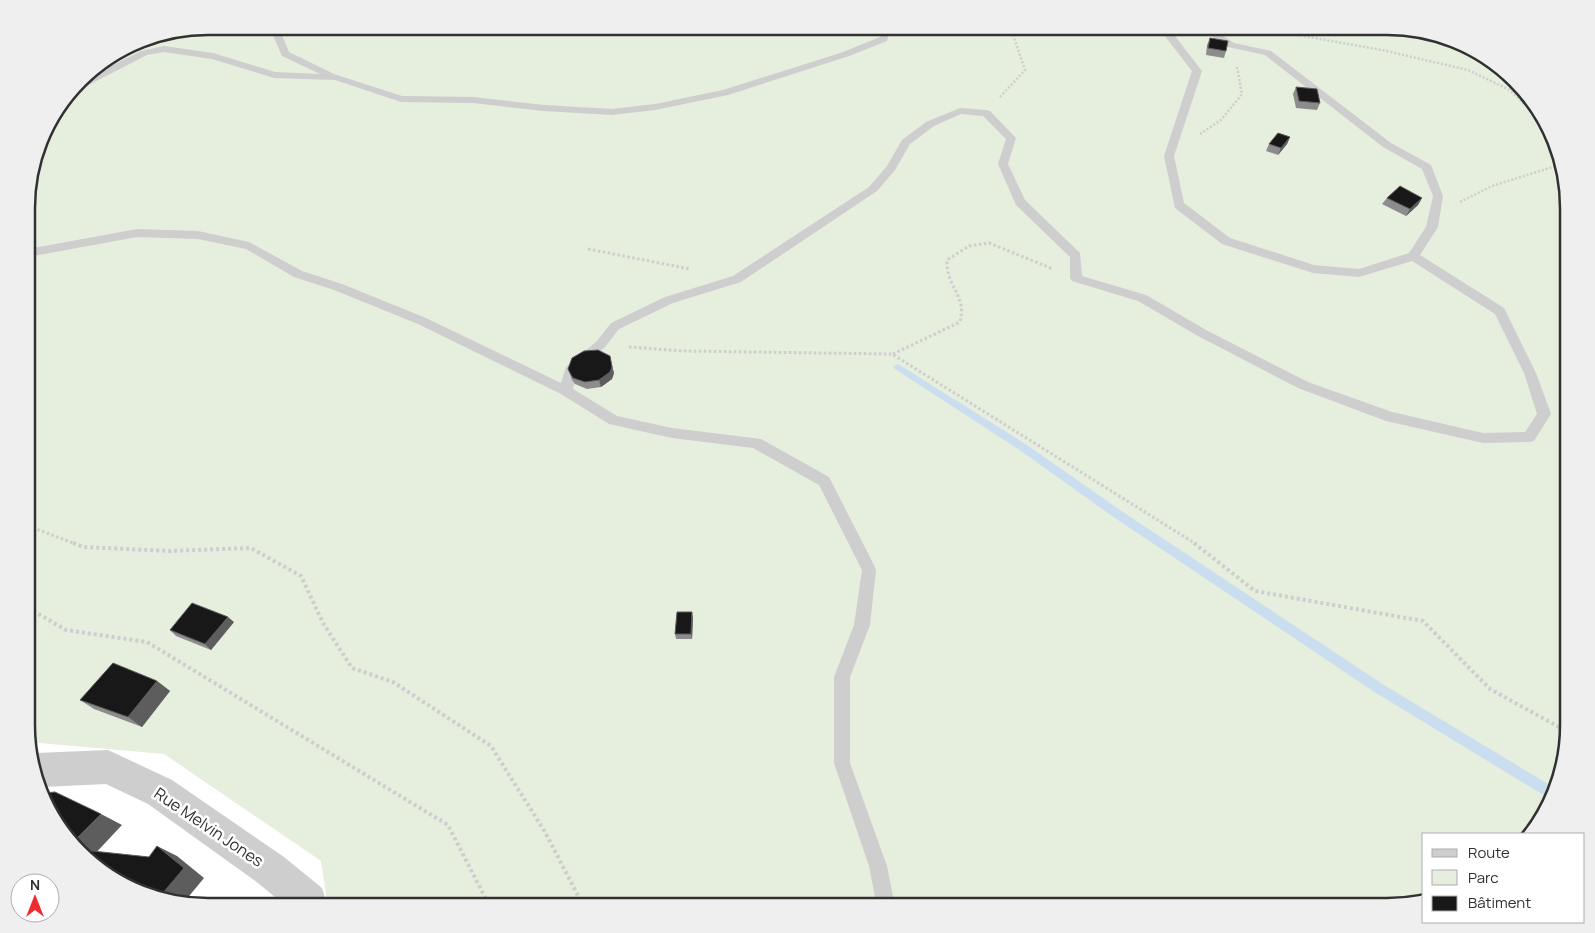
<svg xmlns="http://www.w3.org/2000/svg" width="1595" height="933" viewBox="0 0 1595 933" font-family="Manrope,sans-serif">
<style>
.green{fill:#e6eede}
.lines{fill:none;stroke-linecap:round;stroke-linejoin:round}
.stream{fill:#cadeef;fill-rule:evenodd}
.path-far2{stroke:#cecece;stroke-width:2.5;stroke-dasharray:2 2;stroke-linecap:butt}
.path-far1{stroke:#cecece;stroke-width:3;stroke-dasharray:2.5 2.5;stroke-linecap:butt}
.path{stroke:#cecece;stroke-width:4;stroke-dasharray:3 3;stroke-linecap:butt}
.service{fill:#cecece;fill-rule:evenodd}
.minor{fill:#cecece;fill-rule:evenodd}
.wall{fill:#8c8c8c}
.shaded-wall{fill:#5d5d5d}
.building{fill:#181818;stroke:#5d5d5d}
.labels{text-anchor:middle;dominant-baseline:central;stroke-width:5;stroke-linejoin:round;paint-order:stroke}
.near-street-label{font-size:16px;fill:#313131;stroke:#fff}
.rim{fill:none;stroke:#313131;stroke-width:2.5}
</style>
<rect width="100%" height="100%" fill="#fff"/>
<path class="green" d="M208 26H1388L1478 51 1544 117 1568 195V737L1544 816 1526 834H1424V899L1399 906 328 907 321 861 164 754 28 742V184L45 127 88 71 138 40Z"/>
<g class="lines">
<path class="stream" d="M898 364 1027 445 1120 510 1384 685 1553 787 1550 799 1376 693 1112 516 1021 451 895 369 893 367Z"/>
<path class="path-far2" d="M1292 34 1382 50 1468 70 1510 90 1547 127
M1455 44 1486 59
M1000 97 1025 70 1011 29 1006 26
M1200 134 1221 120 1242 94 1237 67
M1460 202 1492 186 1559 165"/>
<path class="path-far1" d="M588 249 690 269
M629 347 683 351 892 354 1196 544
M893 354 960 322C967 294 946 288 947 260L969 246 989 243 1053 269
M28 526 76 544"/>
<path class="path" d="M73 543 83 547 169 551 251 548 301 576 323 623 352 668 393 682 491 746 545 832 584 907
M1194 543 1255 591 1423 621 1490 689 1568 732
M28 608 66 630 147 642 448 825 490 907"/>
<path class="service" d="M269 26H278L289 52 334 74 402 96 473 97 544 105 612 109 655 104 723 90 843 52 880 37 881 26H891L887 41 849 56 728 95 655 110 612 115 544 111 473 103 401 102 335 80 274 78 212 59 164 52 147 55 77 91 72 92 79 82 141 51 164 46 213 53 275 72 320 74 282 56Z
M1157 26 1168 27 1202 71 1174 156 1184 203 1230 238 1314 265 1359 269 1409 253 1426 227 1433 196 1422 169 1383 147 1265 55 1228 47 1197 26H1208L1234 43 1271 51 1391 143 1431 165 1443 196 1438 227 1420 255 1504 308 1536 373 1551 414 1534 441 1529 442 1483 443 1386 421 1298 388 1198 336 1138 301 1072 281 1070 278V257L1016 205 998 164 1006 139 983 116 961 114 934 126 910 144 895 170 877 191 741 282 673 303 619 329 605 347 577 372 573 389 617 416 672 428 761 439 829 477 874 565 876 570 870 625 850 677V763L887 866 895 907H877L869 866 834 763V677L854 625 862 570 819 485 753 448 672 438 609 424 561 394 418 324 334 290 294 277 246 249 198 239 137 237 28 257V249L137 229 198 231 249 242 302 271 342 284 426 318 561 383 566 367 597 341 611 323 665 297 733 276 869 187 887 166 902 140 926 122 960 108 986 110 990 111 1016 138 1008 164 1025 200 1080 253 1082 276 1146 295 1206 330 1308 382 1392 412 1483 433 1525 432 1537 414 1524 373 1495 314 1412 261 1359 277 1313 273 1222 244 1175 208 1164 156 1192 71Z
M1263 26H1272L1276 31 1274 33H1268Z"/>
<path class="minor" d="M108 750 172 780 284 857 322 888 328 907H287L258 883 148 804 106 784 42 787 30 756 36 753Z"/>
</g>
<path class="wall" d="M1210 38 1226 51 1224 58 1206 55 1207 45Z
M1296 87 1320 103 1317 110 1296 108 1293 94Z
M1290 137 1287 144 1278 155 1266 151 1269 144Z
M1387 198H1422L1418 205 1406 216 1382 204Z
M610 356 614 373 612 379 601 387 587 389 575 384 572 380 568 369Z
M693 618 692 639H676L675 634Z
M234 622 211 650 176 636 170 630Z
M157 681 170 691 142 727 94 709 80 700Z"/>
<path class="shaded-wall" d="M1290 137 1287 144 1278 155 1281 148Z
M1422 198 1418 205 1406 216 1410 209Z
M612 367 614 373 612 379 601 387 599 380Z
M692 612 693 618 692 639 691 634Z
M228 617 234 622 211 650 205 644Z
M157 681 170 691 142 727 128 717Z
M101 814 122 825 91 858 73 842Z
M157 846 177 856 204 878 185 901 162 894Z"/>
<path class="building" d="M1210 38 1228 41 1226 51 1208 48Z
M1296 87 1317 89 1320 103 1299 101Z
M1278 133 1290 137 1281 148 1269 144Z
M1400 186 1422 198 1410 209 1387 198Z
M598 350 610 356 612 367 610 372 599 380 585 382 573 378 570 373 568 369 572 358 584 351Z
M192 603 228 617 205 644 170 630Z
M677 612H692L691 634H675Z
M113 663 157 681 128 717 80 700Z
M55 792 101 814 73 842 57 826 44 793Z
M157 846 184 868 162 894 117 882 83 850 149 857Z"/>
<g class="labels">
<g class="near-street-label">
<text transform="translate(209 827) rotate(34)">Rue Melvin Jones</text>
</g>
</g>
<path d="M0 0H1595V933H0ZM208 35H1387A173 173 0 0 1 1560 208V725A173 173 0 0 1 1387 898H208A173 173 0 0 1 35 725V208A173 173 0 0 1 208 35Z" fill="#efefef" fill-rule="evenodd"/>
<path class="rim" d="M208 35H1387A173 173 0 0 1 1560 208V725A173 173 0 0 1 1387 898H208A173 173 0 0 1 35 725V208A173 173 0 0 1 208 35Z"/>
<rect x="1422" y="833" width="162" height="90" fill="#ffffff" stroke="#adadad"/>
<rect x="1432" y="849" width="25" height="8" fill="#cecece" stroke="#adadad"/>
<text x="1468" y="858" font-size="15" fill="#313131">Route</text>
<rect x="1432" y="870" width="25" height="15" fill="#e6eede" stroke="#adadad"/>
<text x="1468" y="883" font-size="15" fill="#313131">Parc</text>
<rect x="1432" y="896" width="25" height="15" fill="#181818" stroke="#adadad"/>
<text x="1468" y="908" font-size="15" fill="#313131">Bâtiment</text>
<g transform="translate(35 898)"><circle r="24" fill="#ffffff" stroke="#adadad"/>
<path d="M0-4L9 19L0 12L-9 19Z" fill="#f02b2f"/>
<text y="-8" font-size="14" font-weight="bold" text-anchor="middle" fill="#313131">N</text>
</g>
</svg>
